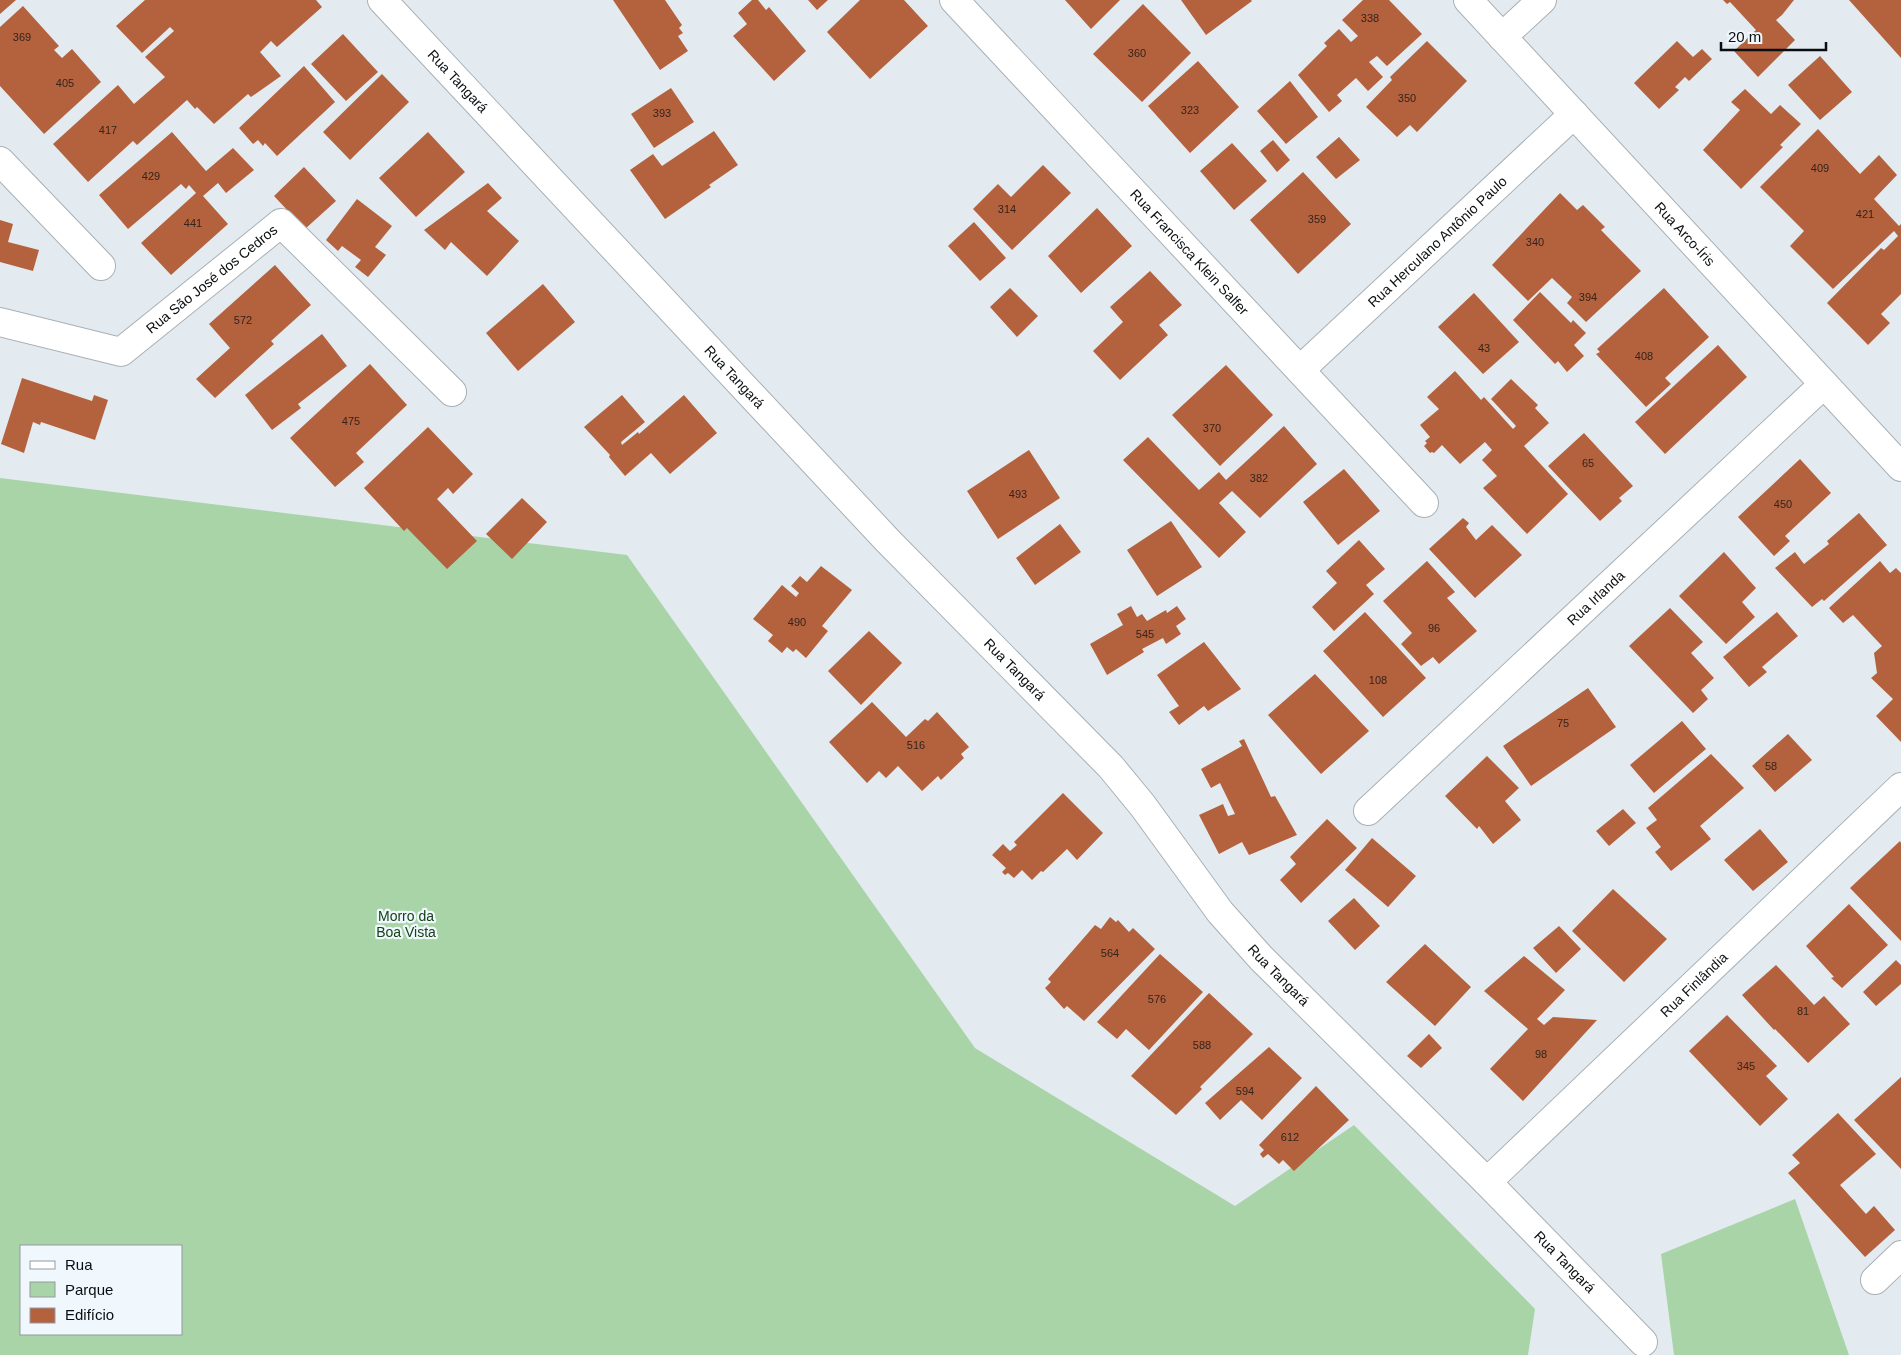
<svg xmlns="http://www.w3.org/2000/svg" width="1901" height="1355" viewBox="0 0 1901 1355" font-family="Arial,sans-serif">
<style>
.green{fill:#a9d4a8;fill-rule:evenodd}
.building{fill:#b4623e}
.lines{fill:none;stroke-linecap:round;stroke-linejoin:round}
.minor-casing{stroke:#a8b0b6;stroke-width:30}
.minor{stroke:#fff;stroke-width:28}
.labels{text-anchor:middle;dominant-baseline:central;stroke-width:4.5;stroke-linejoin:round;paint-order:stroke}
.number-label{font-size:11px;fill:#35231c}
.street-label{font-size:14px;fill:#0b0e10;stroke:#f0f8fe}
.park-label{font-size:14px;fill:#134216;stroke:#f0f8fe}
</style>
<rect width="100%" height="100%" fill="#e3ebf1"/>
<path class="green" d="M0 478 627 555 975 1048 1235 1206 1354 1125 1535 1309 1528 1355H0ZM21 1246H181V1334H21Z
M1795 1199 1849 1355H1674L1661 1254Z"/>
<path class="building" d="M0 0H16L0 14Z
M145 0H316L322 7 277 47 271 41 260 52 281 76 251 97 248 94 214 124 197 107 195 109 187 100 137 145 133 141 88 182 53 144 118 85 134 104 165 77 145 57 174 31 170 27 142 53 116 26Z
M613 0H665L682 25 679 28 683 33 678 36 688 51 660 70Z
M752 0H758L766 10 769 7 806 51 774 81 733 36 747 24 738 13Z
M808 0H828L817 10Z
M860 0H904L928 26 870 79 827 32Z
M1065 0H1120L1091 29Z
M1181 0H1251L1252 1 1206 35Z
M1363 0H1389L1422 34 1387 66 1377 56 1369 62 1383 77 1368 91 1356 78 1337 95 1342 101 1329 112 1298 75 1327 46 1324 43 1339 29 1351 42 1358 36 1342 20Z
M1723 0H1794L1782 15 1776 20 1795 40 1758 77 1734 51 1756 30 1730 2 1727 4Z
M1849 0H1901V58Z
M1143 4 1191 53 1142 102 1093 54Z
M23 6 59 46 54 50 62 58 72 49 101 82 44 134 0 86V27Z
M343 34 378 72 346 101 311 64Z
M1427 41 1467 81 1417 132 1410 125 1397 137 1366 107 1392 80 1390 77Z
M1677 41 1693 57 1702 49 1712 59 1689 81 1685 77 1675 87 1679 90 1659 109 1634 83Z
M1820 56 1852 92 1820 120 1788 85Z
M1198 61 1239 107 1190 153 1148 106Z
M304 66 335 102 277 156 265 143 263 146 258 140 253 144 239 128Z
M382 74 409 102 350 160 323 132Z
M1290 81 1318 117 1286 144 1257 111Z
M671 88 694 122 654 148 631 114Z
M1745 89 1771 114 1780 105 1801 124 1780 145 1783 147 1741 189 1703 150 1740 110 1731 102Z
M1818 129 1860 174 1879 155 1897 175 1874 199 1899 226 1901 224V294L1881 314 1890 323 1868 345 1827 303 1881 248 1884 250 1898 236 1894 231 1833 289 1790 246 1804 231 1760 187Z
M714 131 738 165 709 185 711 187 665 219 630 170 653 154 662 166Z
M172 132 206 171 233 148 254 170 226 193 218 183 203 196 228 224 171 275 141 243 196 193 189 185 186 189 181 184 128 229 99 195Z
M428 132 465 172 416 217 379 178Z
M1339 137 1360 160 1336 179 1316 157Z
M1273 140 1290 160 1277 172 1260 151Z
M1232 143 1267 181 1234 210 1200 171Z
M1043 165 1071 193 1012 250 973 209 998 184 1011 197Z
M304 167 336 201 305 229 274 196Z
M1303 172 1351 224 1298 274 1250 220Z
M488 183 502 198 487 211 519 241 487 276 451 242 445 250 424 230Z
M1560 193 1577 210 1583 205 1605 227 1601 230 1641 271 1586 322 1567 303 1572 297 1552 278 1528 301 1492 265Z
M357 199 392 226 375 247 386 255 368 277 355 267 361 260 342 246 338 251 326 240Z
M1097 208 1132 246 1081 293 1048 256Z
M0 220 13 224 8 242 39 250 33 271 0 262Z
M974 222 1006 258 980 281 948 246Z
M275 265 311 305 271 341 274 344 215 398 196 379 230 348 209 324Z
M1150 271 1182 305 1159 325 1168 335 1120 380 1093 351 1123 322 1110 307Z
M543 284 575 322 518 371 486 333Z
M1010 288 1038 316 1017 337 990 307Z
M1664 288 1709 337 1665 378 1671 384 1646 407 1596 354 1600 352 1597 349Z
M1540 292 1571 323 1573 320 1586 333 1574 345 1584 356 1567 372 1558 361 1555 364 1513 320Z
M1474 293 1519 342 1483 374 1438 327Z
M322 334 347 366 298 404 301 408 272 430 245 395Z
M1718 345 1747 377 1665 454 1635 422Z
M370 364 407 405 356 453 364 462 335 487 290 438Z
M1226 365 1273 415 1220 466 1172 415Z
M1455 371 1481 400 1484 397 1513 429 1516 426 1491 399 1511 379 1538 405 1535 408 1549 423 1524 446 1568 494 1527 534 1483 488 1497 476 1482 460 1492 450 1485 442 1460 464 1442 445 1434 453 1432 452 1430 453 1424 446 1427 443 1425 441 1430 437 1420 425 1439 409 1427 397Z
M22 378 92 401 94 395 108 400 95 440 41 422 40 425 33 422 24 453 1 444Z
M622 395 645 422 621 442 622 445 638 432 639 434 684 395 717 433 670 474 651 453 625 476 609 457 610 455 584 427Z
M1284 426 1317 464 1260 518 1232 491 1219 503 1246 532 1219 558 1123 460 1148 437 1199 490 1219 472 1226 480Z
M428 427 473 474 453 494 448 488 437 499 477 541 447 569 407 528 404 531 364 488Z
M1584 433 1633 486 1619 498 1622 501 1600 521 1548 466Z
M1029 450 1060 498 998 539 967 491Z
M1800 459 1831 493 1785 536 1790 541 1774 556 1738 517Z
M1344 469 1380 511 1338 545 1303 502Z
M522 498 547 522 512 559 486 534Z
M1859 513 1887 545 1824 601 1822 599 1812 607 1775 568 1795 552 1804 564 1829 544 1827 541Z
M1463 518 1469 523 1466 527 1476 540 1492 525 1522 555 1475 598 1429 549Z
M1171 521 1202 567 1157 596 1127 550Z
M1060 524 1081 552 1035 585 1016 558Z
M1359 540 1385 569 1366 585 1374 594 1334 631 1312 607 1337 583 1326 571Z
M1724 552 1756 588 1742 602 1755 617 1726 644 1679 596Z
M1427 561 1455 592 1447 598 1477 631 1439 664 1433 657 1421 666 1401 644 1412 633 1383 601Z
M1880 561 1890 573 1896 568 1901 573V742L1876 716 1893 699 1871 678 1877 673 1874 653 1882 646 1853 615 1843 623 1829 608Z
M821 566 852 590 822 626 828 631 806 658 796 649 793 652 787 647 782 653 768 641 773 635 753 619 782 585 796 597 799 593 791 586 800 576 807 582Z
M1131 606 1137 617 1142 614 1147 621 1166 610 1167 613 1177 606 1186 619 1176 626 1181 634 1166 644 1163 638 1142 649 1144 652 1107 675 1090 644 1123 625 1117 614Z
M1670 608 1703 642 1691 653 1714 678 1701 690 1708 699 1693 713 1629 646Z
M1365 612 1426 678 1383 717 1323 651Z
M1777 612 1798 636 1762 667 1767 672 1749 687 1723 657Z
M869 631 902 663 861 705 828 671Z
M1204 642 1241 689 1208 711 1204 706 1179 725 1169 712 1179 706 1157 675Z
M1315 674 1369 731 1321 774 1268 715Z
M1588 688 1616 727 1531 786 1503 746Z
M872 702 906 737 925 719 928 721 937 712 969 747 961 754 964 758 941 780 938 776 922 791 898 766 886 778 879 771 867 783 829 742Z
M1682 721 1706 749 1654 793 1630 765Z
M1788 734 1812 760 1775 792 1752 766Z
M1244 739 1271 797 1275 796 1297 835 1249 855 1242 842 1219 854 1199 815 1223 804 1228 816 1235 814 1220 783 1211 788 1201 769 1242 746 1239 741Z
M1711 754 1744 788 1700 826 1711 839 1671 871 1655 852 1661 847 1646 828 1657 820 1648 808Z
M1487 756 1519 788 1505 801 1521 820 1493 844 1479 826 1477 829 1445 796Z
M1063 793 1103 833 1077 860 1067 849 1043 872 1041 871 1032 880 1022 870 1014 878 1008 873 1005 875 1002 872 1006 868 992 855 1003 844 1010 851 1017 845 1014 842Z
M1623 809 1636 823 1609 846 1596 831Z
M1327 819 1357 848 1301 903 1280 880 1296 864 1290 857Z
M1760 829 1788 862 1753 891 1724 860Z
M1372 838 1416 876 1388 907 1345 870Z
M1900 841 1901 843V941L1850 888Z
M1613 889 1667 939 1624 982 1572 931Z
M1354 898 1380 926 1355 950 1328 921Z
M1849 904 1888 945 1842 988 1831 978 1834 977 1806 946Z
M1110 917 1116 922 1118 920 1129 932 1133 928 1155 949 1084 1021 1067 1006 1064 1009 1045 988 1051 982 1048 979 1095 925 1101 929Z
M1559 926 1581 949 1556 973 1533 948Z
M1425 944 1471 987 1435 1026 1386 982Z
M1160 954 1203 992 1149 1050 1126 1029 1117 1039 1097 1022Z
M1524 956 1565 990 1537 1019 1544 1025 1553 1017 1597 1020 1523 1101 1490 1069 1528 1029 1484 991Z
M1896 960 1901 965V984L1876 1006 1863 992Z
M1776 965 1814 1005 1824 996 1850 1024 1808 1063 1775 1029 1774 1030 1742 995Z
M1209 993 1253 1034 1200 1087 1202 1089 1176 1115 1131 1076Z
M1727 1015 1777 1066 1766 1076 1788 1099 1760 1126 1689 1051Z
M1429 1034 1442 1048 1421 1068 1407 1056Z
M1269 1047 1302 1078 1262 1120 1241 1100 1220 1120 1205 1103Z
M1901 1077V1169L1854 1120Z
M1316 1086 1349 1120 1294 1171 1283 1160 1279 1164 1268 1154 1263 1158 1260 1154 1264 1150 1259 1145Z
M1838 1113 1876 1154 1840 1185 1866 1214 1874 1206 1895 1230 1865 1257 1788 1173 1800 1163 1792 1155Z"/>
<g class="lines">
<defs>
<g id="minor">
<path id="s1" d="M382 0 888 541 1111 767 1143 806 1220 912 1261 958 1487 1182 1643 1342"/>
<path id="s2" d="M954 0 1424 503"/>
<path id="s3" d="M1468 0 1901 467"/>
<path d="M1502 37 1542 0"/>
<path d="M0 161 101 266"/>
<path id="s4" d="M0 322 121 352 281 223 452 392"/>
<path id="s5" d="M1300 370 1574 114"/>
<path id="s6" d="M1368 811 1824 384"/>
<path id="s7" d="M1487 1182 1901 787"/>
<path d="M1875 1280 1901 1255"/>
</g>
</defs>
<use href="#minor" class="minor-casing"/>
<use href="#minor" class="minor"/>
</g>
<g class="labels">
<g class="number-label">
<text x="1370" y="18">338</text>
<text x="22" y="37">369</text>
<text x="1137" y="53">360</text>
<text x="65" y="83">405</text>
<text x="1407" y="98">350</text>
<text x="1190" y="110">323</text>
<text x="662" y="113">393</text>
<text x="108" y="130">417</text>
<text x="1820" y="168">409</text>
<text x="151" y="176">429</text>
<text x="1007" y="209">314</text>
<text x="1865" y="214">421</text>
<text x="1317" y="219">359</text>
<text x="193" y="223">441</text>
<text x="1535" y="242">340</text>
<text x="1588" y="297">394</text>
<text x="243" y="320">572</text>
<text x="1484" y="348">43</text>
<text x="1644" y="356">408</text>
<text x="351" y="421">475</text>
<text x="1212" y="428">370</text>
<text x="1588" y="463">65</text>
<text x="1259" y="478">382</text>
<text x="1018" y="494">493</text>
<text x="1783" y="504">450</text>
<text x="797" y="622">490</text>
<text x="1434" y="628">96</text>
<text x="1145" y="634">545</text>
<text x="1378" y="680">108</text>
<text x="1563" y="723">75</text>
<text x="916" y="745">516</text>
<text x="1771" y="766">58</text>
<text x="1110" y="953">564</text>
<text x="1157" y="999">576</text>
<text x="1803" y="1011">81</text>
<text x="1202" y="1045">588</text>
<text x="1541" y="1054">98</text>
<text x="1746" y="1066">345</text>
<text x="1245" y="1091">594</text>
<text x="1290" y="1137">612</text>
</g>
<g class="street-label">
<text stroke="none"><textPath href="#s1" startOffset="111">Rua Tangará</textPath></text>
<text stroke="none"><textPath href="#s3" startOffset="319">Rua Arco-Íris</textPath></text>
<text stroke="none"><textPath href="#s5" startOffset="188">Rua Herculano Antônio Paulo</textPath></text>
<text stroke="none"><textPath href="#s2" startOffset="345">Rua Francisca Klein Salfer</textPath></text>
<text stroke="none"><textPath href="#s4" startOffset="241">Rua São José dos Cedros</textPath></text>
<text stroke="none"><textPath href="#s1" startOffset="516">Rua Tangará</textPath></text>
<text stroke="none"><textPath href="#s6" startOffset="312">Rua Irlanda</textPath></text>
<text stroke="none"><textPath href="#s1" startOffset="921">Rua Tangará</textPath></text>
<text stroke="none"><textPath href="#s1" startOffset="1326">Rua Tangará</textPath></text>
<text stroke="none"><textPath href="#s7" startOffset="286">Rua Finlândia</textPath></text>
<text stroke="none"><textPath href="#s1" startOffset="1731">Rua Tangará</textPath></text>
</g>
<g class="park-label">
<text x="406" y="916">Morro da<tspan x="406" dy="16">Boa Vista</tspan></text>
</g>
</g>
<rect x="20" y="1245" width="162" height="90" fill="#f0f8fe" stroke="#949a9f"/>
<rect x="30" y="1261" width="25" height="8" fill="#ffffff" stroke="#949a9f"/>
<text x="65" y="1270" font-size="15" fill="#0b0e10">Rua</text>
<rect x="30" y="1282" width="25" height="15" fill="#a9d4a8" stroke="#949a9f"/>
<text x="65" y="1295" font-size="15" fill="#0b0e10">Parque</text>
<rect x="30" y="1308" width="25" height="15" fill="#b4623e" stroke="#949a9f"/>
<text x="65" y="1320" font-size="15" fill="#0b0e10">Edifício</text>
<path d="M1721 42v8h105v-8" fill="none" stroke="#0b0e10" stroke-width="2.5"/>
<text x="1728" y="42" font-size="15" fill="#0b0e10" stroke="#f0f8fe" stroke-width="4" paint-order="stroke">20 m</text>
</svg>
